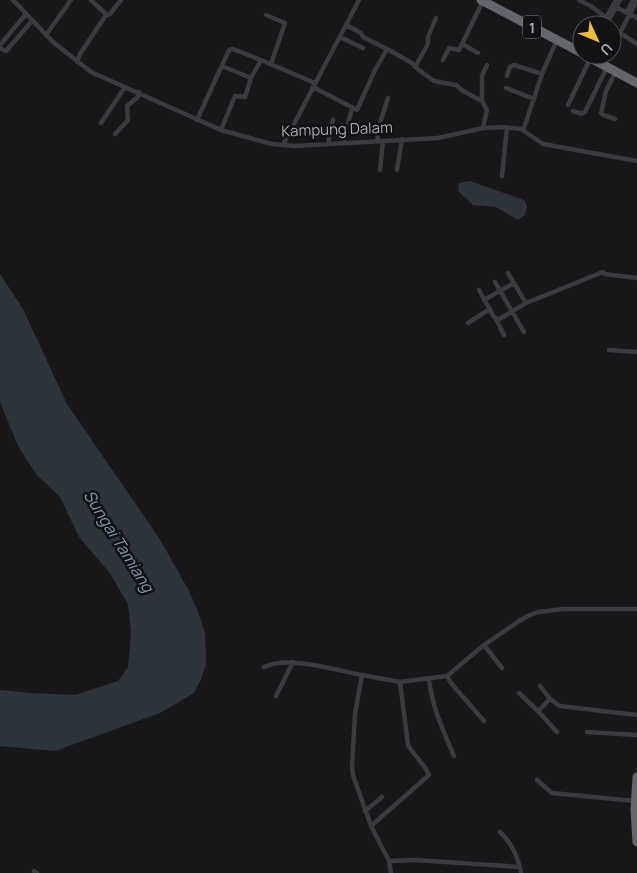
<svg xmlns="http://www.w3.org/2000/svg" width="637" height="873" viewBox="0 0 637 873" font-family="Manrope,sans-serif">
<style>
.water{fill:#2d343c}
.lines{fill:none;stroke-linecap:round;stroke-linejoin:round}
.street{stroke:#3a3a3f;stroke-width:4.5}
.highway{stroke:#64666e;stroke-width:9}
.labels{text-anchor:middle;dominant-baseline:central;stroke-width:5;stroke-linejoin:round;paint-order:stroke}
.shield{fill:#121214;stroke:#7c7e87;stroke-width:1}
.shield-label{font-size:14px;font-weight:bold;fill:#aaadb8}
.street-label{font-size:15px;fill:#aaadb8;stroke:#121214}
.water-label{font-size:16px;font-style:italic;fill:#8398b1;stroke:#121214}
</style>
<rect width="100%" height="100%" fill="#171719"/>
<path class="water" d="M470 181 524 200 527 206 525 215 518 220 496 207 473 205 458 191 459 183Z
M0 274 23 309 67 404 159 538 188 589 198 611 205 633 206 664 201 680 194 693 160 713 55 751 0 746V690L31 693 75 695 118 681 128 667 131 633 128 604 109 572 79 537 60 497 36 474 18 446 0 402Z"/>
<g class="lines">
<path class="street" d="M13 0 53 42 91 72 221 130 272 144 295 146 438 138 483 128 502 127 521 129 543 144 637 161
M91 0 107 15 110 14 121 0
M579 0 591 6 609 20
M637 0 620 33 637 44
M616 7 637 18
M627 12 633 0
M266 15 285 23 271 64
M346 25 361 33 363 37 387 49
M602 25 616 0
M606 25 620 0
M46 35 71 0
M340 37 363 48
M462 44 478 53
M0 45 26 14
M0 48 6 51 32 21
M443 60 449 48 459 50 483 1
M77 62 80 54 106 15
M222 66 251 78
M415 67 428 44V37L436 18
M507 76 510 67 514 65 542 74
M313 87 357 110 375 70 387 49 412 63 419 70 434 81 456 85 463 91 482 101 487 110 483 128
M506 88 534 99
M482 101V76L487 65
M568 105 590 59
M573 111 582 114 585 112 607 67
M615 119 603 115 601 113 606 91 616 71
M197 120 229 50 233 49 261 60
M101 123 125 87
M221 130 235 96 245 97 251 78 261 60 315 83
M523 131 542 74 557 40
M115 134 128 120 127 106 138 97 139 92
M377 141 381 120 388 98
M343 143 352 108
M328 144 333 120
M283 145 359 0
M380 170 383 141
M397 170 402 139
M502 176 507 127
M508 273 526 303
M495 282 524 332
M479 290 494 317 498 320 526 303 603 272 605 274 637 278
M484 300 514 283
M496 319 504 335
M468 323 490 309
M609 350 637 352
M484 645 502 668
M264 667C288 655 335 670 362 675
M447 676 451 683 484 721
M429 679C432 707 443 730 454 756
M540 686 550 699 560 706 637 715
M519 693 538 711 557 732
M276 696 293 662
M538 711 550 699
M587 732 637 735
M537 780 552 793 635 801
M365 811 382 797
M371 826 429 775C424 763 414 756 408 745L400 682
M500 832C511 842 516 853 520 867
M389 861 415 860 520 867 521 873
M34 871 37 873
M391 873 389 861 371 826 353 775 352 766 355 714 362 675 400 682 447 676 484 645 519 621 528 616 538 612 563 609H637"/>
<path class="highway" d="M481 0 582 53
M585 55 637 83
M637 777 635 810 637 842"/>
</g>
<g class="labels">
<rect class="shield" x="523" y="15.5" width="18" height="23" rx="4"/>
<g class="shield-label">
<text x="532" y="27">1</text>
</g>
<g class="street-label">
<text transform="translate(337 129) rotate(-2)">Kampung Dalam</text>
</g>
<g class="water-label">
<text transform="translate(119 541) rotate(58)">Sungai Tamiang</text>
</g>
</g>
<g transform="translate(597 40) rotate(134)"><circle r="24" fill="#121214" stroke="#4f5056"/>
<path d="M0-4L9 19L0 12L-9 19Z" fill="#e8bc40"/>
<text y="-8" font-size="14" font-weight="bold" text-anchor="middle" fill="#aaadb8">U</text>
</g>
</svg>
